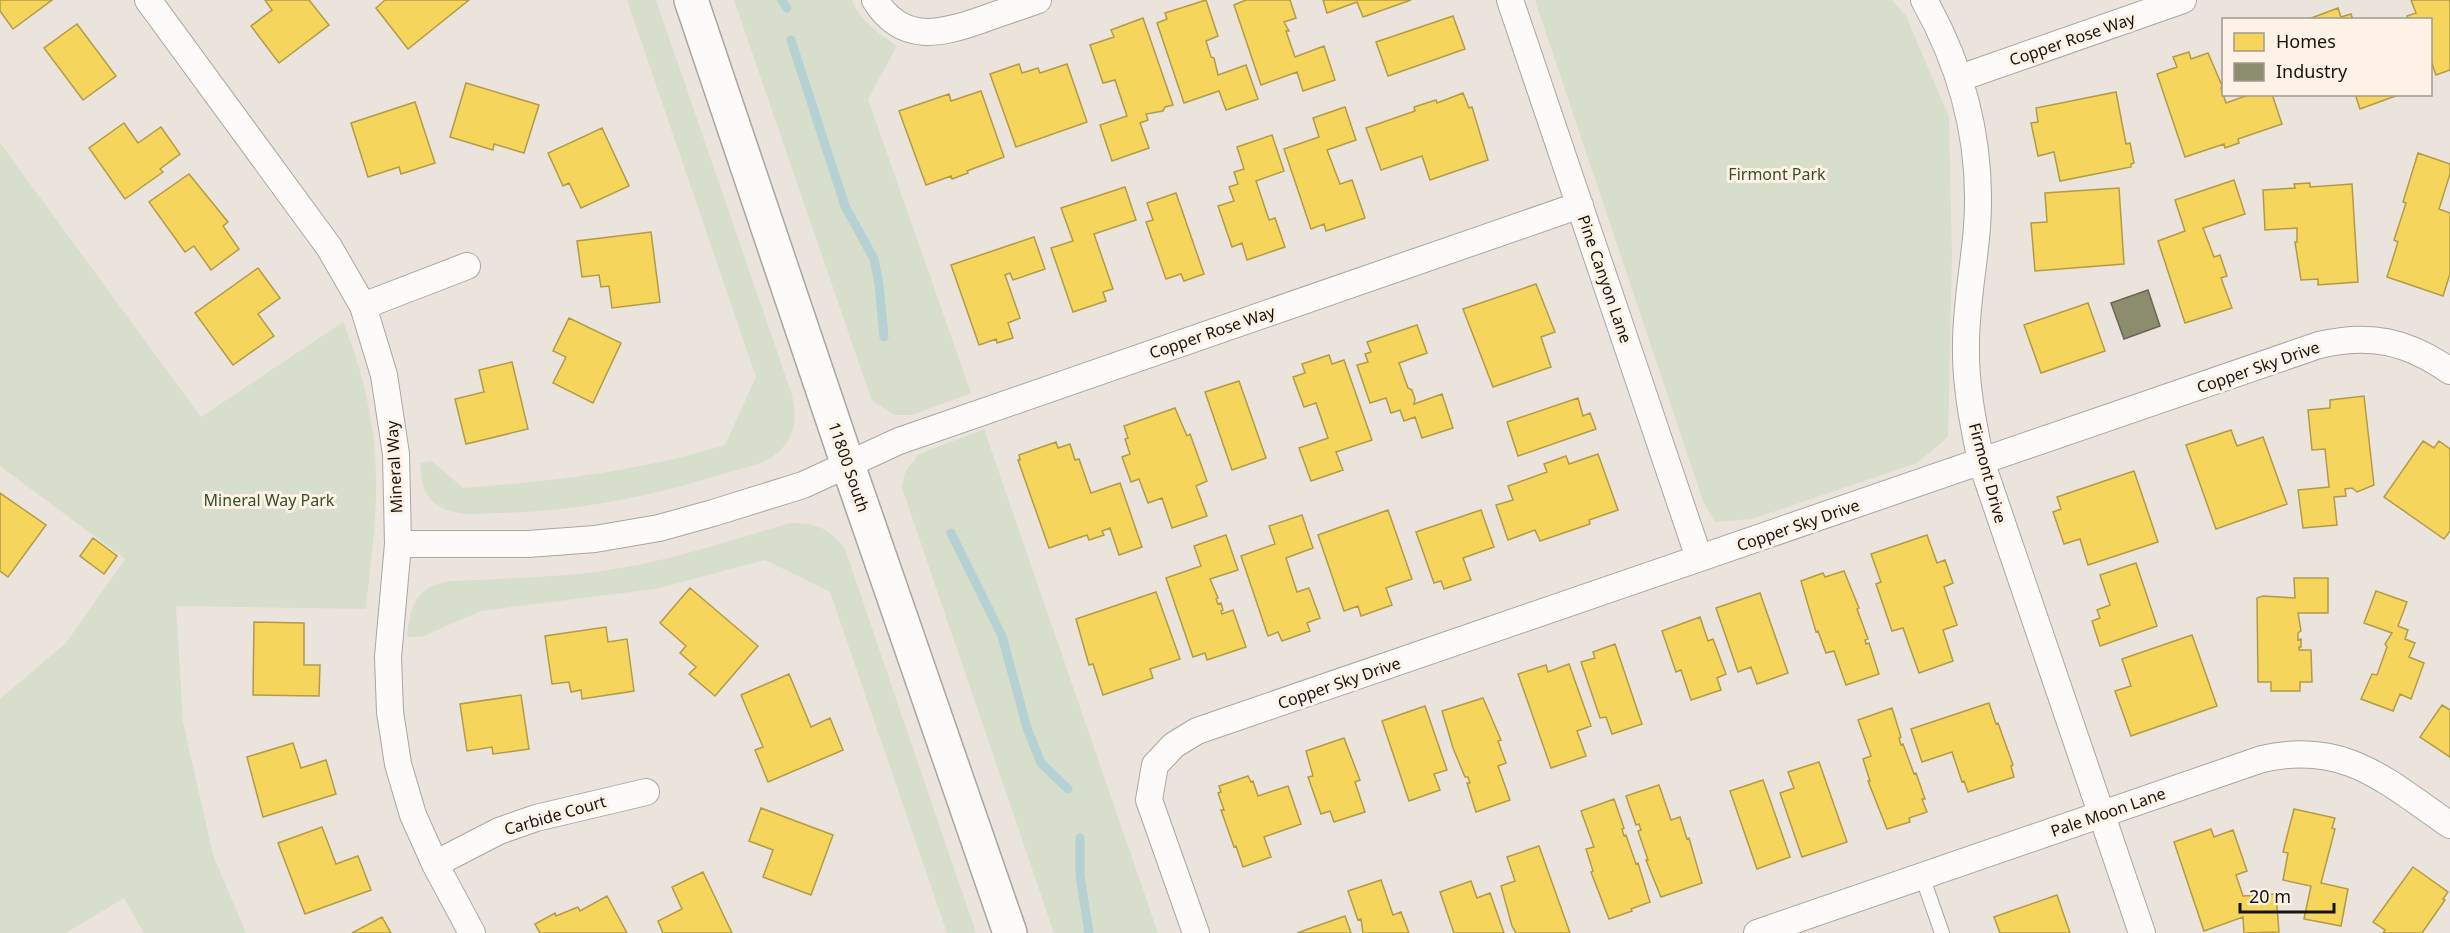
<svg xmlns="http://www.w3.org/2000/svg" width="2450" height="933" viewBox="0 0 2450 933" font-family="'Noto Sans',sans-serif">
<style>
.green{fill:#d7decc}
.homes{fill:#f6d55c;stroke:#b39b45;stroke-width:1.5}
.industry{fill:#8c8c6e;stroke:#696852;stroke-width:1.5}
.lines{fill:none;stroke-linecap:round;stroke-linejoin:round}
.stream{stroke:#b5d1d4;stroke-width:9}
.lane-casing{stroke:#aaa5a0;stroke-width:16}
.street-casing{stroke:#aaa5a0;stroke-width:28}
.secondary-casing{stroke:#aaa5a0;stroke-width:36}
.lane{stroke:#fcfbfa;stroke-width:14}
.street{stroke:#fcfbfa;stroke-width:26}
.secondary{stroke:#fcfbfa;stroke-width:33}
.labels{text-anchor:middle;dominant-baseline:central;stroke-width:6;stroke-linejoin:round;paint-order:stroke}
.street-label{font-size:16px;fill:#17140f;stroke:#fdf2e5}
.park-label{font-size:16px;fill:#355023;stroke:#fdf2e5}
</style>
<rect width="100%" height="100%" fill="#eae4dd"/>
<path class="green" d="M627 0H656L792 395C797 418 796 437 777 453 764 465 742 468 726 473 652 496 576 512 497 513 481 514 463 516 447 510 425 502 421 485 420 463L432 461 463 488C554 481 636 472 725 445L756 377Z
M734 0H852C859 21 880 34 897 46L868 99 971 393 912 415H895L872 401Z
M1535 0H1892L1906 16 1949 117 1952 255 1948 437 1917 463 1752 519 1715 522 1703 501Z
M0 143 201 417 343 322C363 371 376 426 376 480 377 522 370 566 366 609L176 606 183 722 213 855 246 933H144L124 898 66 933H0V699L66 643 125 559 0 466Z
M984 429 1158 933H1054L902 488 905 472 919 454Z
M790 523C814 522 832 529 845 549L976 933H947L830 592 765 560 655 589 481 611 421 637H407C410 605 416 586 451 581 510 578 568 578 626 567 682 557 735 539 790 523Z"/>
<path class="homes" d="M0 0H52L13 29 0 11Z
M265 0H309L329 25 279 63 251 26 272 10Z
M385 0H469L408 49 376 8Z
M1206 0 1218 36 1206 41 1211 57 1214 58 1218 75 1246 65 1258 99 1226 110 1219 91 1184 103 1157 23 1167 19 1165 13Z
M1290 0 1296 18 1284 22 1289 31H1286L1295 57 1324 46 1335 80 1303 91 1297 72 1261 85 1234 5 1246 0Z
M1323 0H1411L1363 17 1357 2 1327 13Z
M2411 0H2450V70L2436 75 2430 58V20H2408L2407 16 2416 13Z
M2338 8 2341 17 2351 14 2353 20H2306Z
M1453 16 1465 49 1388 76 1376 42Z
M1143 18 1173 105 1165 107 1163 111 1146 114 1148 120 1140 123 1149 148 1112 161 1100 125 1127 116 1115 80 1103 83 1090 45 1114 37 1111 30Z
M77 24 116 76 83 100 44 48Z
M2189 52 2191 59 2208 53 2223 88H2221L2226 103 2251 94H2272L2282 124 2238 139 2239 143 2225 148 2224 144 2185 157 2157 74 2177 67 2173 57Z
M1019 64 1022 73 1038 68 1040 73 1067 64 1087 122 1016 147 990 74Z
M466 83 539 105 524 153 494 144 493 150 450 137Z
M981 91 1004 157 967 171 968 173 952 179 951 176 926 185 899 111 949 94 951 101Z
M2116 92 2126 144 2130 143 2134 163 2131 164V167L2060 181 2054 152 2038 156 2031 123 2038 122 2036 108Z
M1463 93 1469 108 1472 107 1488 160 1430 180 1422 156 1381 170 1366 128 1415 111 1414 107 1436 100 1437 103Z
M2355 94H2401L2360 109Z
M415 102 435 163 401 174 399 167 368 177 351 123Z
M1345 107 1356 140 1327 150 1340 184 1352 180 1365 218 1326 231 1324 224 1311 229 1284 149 1319 137 1313 118Z
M124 123 138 143 161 127 180 154 160 169 163 172 125 199 89 148Z
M602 128 629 186 581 208 569 183 563 186 548 153Z
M1272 135 1284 171 1256 181 1269 220 1275 218 1285 247 1247 260 1242 243 1232 247 1218 206 1234 201 1229 187 1238 184 1234 172 1244 169 1237 147Z
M2418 153 2450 164V174L2439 209 2450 213V274L2443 296 2387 277 2398 242 2394 240 2406 203 2403 202Z
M189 174 228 222 223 226 239 249 211 270 194 246 185 252 149 202Z
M2234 180 2245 214 2203 228 2214 257 2220 255 2227 276 2221 278 2232 308 2185 323 2158 241 2185 231 2175 200Z
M2310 183V187L2352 184 2358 282 2318 285V279L2301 280 2295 242H2297V228L2265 230 2263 190 2295 188 2294 184Z
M1125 187 1136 220 1094 234 1113 289 1103 292 1106 301 1073 312 1051 248 1073 241 1061 208Z
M2119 188 2124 264 2035 271 2031 223 2047 222 2045 193Z
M1176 193 1204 274 1184 281 1181 274 1166 279 1146 222 1153 220 1147 203Z
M651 232 660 302 612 308 609 286 601 287 599 275 582 277 577 241Z
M1034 237 1045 269 1013 280 1010 273 1005 275 1020 318 1008 323 1013 338 997 343 996 339 979 345 951 265Z
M258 268 280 298 258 314 274 336 233 365 195 313Z
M1536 284 1555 332 1541 337 1551 367 1493 387 1463 309Z
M2088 303 2105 351 2041 373 2024 325Z
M569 318 621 343 593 403 553 383 566 357 553 351Z
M1417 325 1427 353 1399 363 1408 388 1412 390 1415 399 1414 404 1442 394 1453 428 1422 438 1415 417 1404 421 1400 410 1391 413 1386 398 1370 403 1357 365 1368 362 1365 354 1371 352 1367 342Z
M1329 355 1332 364 1344 360 1372 440 1336 452 1343 470 1311 481 1299 448 1328 438 1316 403 1304 407 1293 377 1305 373 1302 364Z
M512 362 528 429 466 444 455 399 484 392 479 370Z
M1239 381 1266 458 1232 470 1205 392Z
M2364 396 2374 485 2357 492 2352 488 2345 489 2346 496 2334 497 2337 525 2303 528 2298 490 2329 487 2325 449 2312 450 2308 410 2330 408V400Z
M1578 398 1583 416 1590 413 1596 429 1518 456 1507 422Z
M1175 408 1187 436 1190 434 1207 481 1196 486 1207 516 1172 528 1162 498 1148 503 1139 479 1131 482 1122 457 1130 454 1125 439 1128 438 1124 426Z
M2231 430 2237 446 2263 437 2287 504 2216 529 2186 445Z
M2423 441 2434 448 2439 441 2450 449V531L2444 539 2384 497Z
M1056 442 1058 448 1070 444 1075 460 1079 459 1091 493 1120 483 1142 547 1119 555 1110 528 1102 531 1104 535 1089 540 1087 535 1049 548 1018 460H1020L1019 455Z
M1598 454 1618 510 1589 520 1590 524 1540 541 1535 530 1508 540 1496 505 1513 500 1508 486 1547 472 1544 464 1566 456 1569 464Z
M2134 471 2158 542 2088 565 2080 539 2064 544 2053 512 2061 509 2057 497Z
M0 493 46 525 8 577 0 571Z
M1388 510 1412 579 1386 588 1392 605 1361 616 1358 606 1344 611 1318 535Z
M1481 510 1494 547 1463 558 1471 580 1444 589 1441 581 1434 583 1416 532Z
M1302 515 1313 548 1286 558 1297 592 1309 588 1320 618 1307 623 1310 631 1282 641 1278 632 1268 636 1241 556 1275 544 1269 526Z
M1226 535 1238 570 1210 579 1218 598 1216 599 1218 604 1221 603 1223 610 1221 611 1222 614 1233 610 1246 647 1207 660 1205 653 1193 657 1166 578 1201 566 1194 546Z
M1927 535 1937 563 1945 560 1953 583 1944 587 1957 625 1943 630 1953 661 1919 673 1903 628 1892 631 1876 584 1881 582 1871 554Z
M93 538 117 556 104 574 80 556Z
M2136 563 2157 626 2100 646 2092 621 2100 618 2097 610 2110 605 2100 575Z
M1844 571 1859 608 1857 609 1868 639 1865 640 1866 644 1869 643 1879 674 1846 685 1834 651 1826 653 1818 631 1816 632 1801 581 1823 573 1825 577Z
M2294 578H2328V613H2298L2301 631 2298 633V640L2301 639V647H2299V650H2311L2312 682H2300V691H2271V682H2258L2257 598 2263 596 2295 598Z
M690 588 758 646 715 696 689 674 696 667 680 653 686 646 660 623Z
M2376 591 2407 602 2398 626 2408 630 2405 639 2415 643 2409 657 2424 663 2411 699 2400 694 2393 711 2361 699 2372 674 2377 675 2387 647 2385 644 2392 633 2364 623Z
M1156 592 1180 659 1150 669 1153 678 1103 695 1093 664 1089 665 1076 619Z
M1760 593 1788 673 1757 684 1751 667 1738 672 1716 608Z
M1700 617 1708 641 1713 639 1726 674 1717 678 1721 690 1691 700 1681 670 1676 672 1662 631Z
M254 622 304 623V665H320L319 696 253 695Z
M606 627 608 642 627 639 634 691 582 699 581 690 571 692 569 682 552 684 545 636Z
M2192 635 2217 706 2131 736 2115 691 2131 686 2122 659Z
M1615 644 1642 724 1612 734 1606 717 1600 718 1581 662 1595 658 1593 652Z
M1569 664 1591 726 1577 731 1586 756 1551 768 1518 674 1546 665 1548 672Z
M789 674 811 727 830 718 843 750 768 782 755 750 763 747 741 695Z
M521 695 529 749 493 754 492 747 467 751 460 704Z
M1483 698 1501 740 1498 741 1506 763 1498 766 1510 800 1476 812 1467 783H1470L1468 777H1465L1453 748 1442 711Z
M1989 703 1996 724 1998 723 2013 765 2011 766 2014 777 1968 792 1964 781 1962 782 1952 752 1922 762 1911 729Z
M2442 705 2450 710V757L2420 737Z
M1425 706 1447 770 1434 774 1440 790 1409 801 1382 721Z
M1892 708 1901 737 1899 738 1901 745 1903 744 1914 774 1916 773 1925 799H1922L1927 812 1909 818 1910 822 1887 829 1868 781H1870L1863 759 1871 756 1858 720Z
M1344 738 1360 780 1355 782 1365 812 1334 822 1330 811 1321 814 1308 777 1313 776 1306 751Z
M293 743 301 768 326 760 336 794 263 817 247 757Z
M1819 762 1847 842 1802 857 1780 793 1794 788 1788 772Z
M1248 776 1251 782 1253 781 1258 796 1288 786 1301 824 1264 837 1271 857 1243 867 1236 846 1234 847 1221 810H1224L1218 793 1221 792 1219 786Z
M1763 780 1790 857 1757 869 1730 791Z
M1659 785 1671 820 1680 817 1687 839 1689 838 1702 883 1661 897 1646 860H1648L1638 831 1641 830 1639 824 1636 825 1626 796Z
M1614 799 1624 828 1622 829 1624 836 1626 835 1636 864 1638 863 1650 902 1631 909 1632 911 1609 919 1591 872 1593 871 1586 849 1594 847 1581 811Z
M761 808 833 835 811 895 763 877 773 850 749 841Z
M2294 809 2335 818 2332 828 2335 829 2321 883 2348 889 2341 926 2304 919 2311 886 2283 880 2288 853 2283 852Z
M322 827 336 864 358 856 371 890 305 914 278 843Z
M2211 829 2214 837 2233 830 2247 871 2236 875 2243 896 2276 894 2279 932 2244 933 2243 917 2204 931 2174 842Z
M1539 846 1570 933H1516L1512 926 1501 886 1515 881 1507 857Z
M2413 867 2448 892 2443 899 2445 900 2422 933H2383L2385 930 2373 922Z
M703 872 732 933H663L658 921 682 909 672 887Z
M1381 880 1393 915 1401 912 1409 933H1363L1361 919 1358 920 1348 891Z
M1471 881 1477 898 1490 893 1504 933H1454L1440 892Z
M2057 895 2070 933H2000L1994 917Z
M607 896 627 933H540L535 924 555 913 556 916 578 907 580 911Z
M1345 916 1351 933H1297Z
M382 917 391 933H352Z"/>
<path class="industry" d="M2148 290 2160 326 2124 339 2111 303Z"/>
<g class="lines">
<path class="stream" d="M782 0 787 8
M791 40 845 206 874 259 879 284 884 337
M951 533 1002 636 1027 728 1041 763 1068 789
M1080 838V876L1089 933"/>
<defs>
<path id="lane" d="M1922 876 1942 933"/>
<path id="street" d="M148 0 329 247 363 306 384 375 396 454 398 544 388 657 390 712 398 764 413 815 435 864 472 933
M875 0C902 44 941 34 981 20 1000 13 1019 7 1038 0
M1510 0 1699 558
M1924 0C1964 71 1983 145 1977 227 1974 266 1966 305 1966 344 1965 384 1973 423 1981 461L2142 933
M1960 78 2183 0
M363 306 467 266
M398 544H528L595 539 659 528 713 513 803 485 899 441 1580 205
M435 864 499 831 536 818 646 792
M1196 933 1149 800 1155 765 1174 745 1197 731 2319 345C2370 333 2407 341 2450 371
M1757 933 2262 759C2345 740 2386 781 2450 825"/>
<path id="secondary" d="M691 0 848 465 1010 933"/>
</defs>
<use href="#lane" class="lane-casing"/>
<use href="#street" class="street-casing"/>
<use href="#secondary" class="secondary-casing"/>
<use href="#lane" class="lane"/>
<use href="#street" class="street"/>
<use href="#secondary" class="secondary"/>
</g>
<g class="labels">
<g class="street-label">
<text transform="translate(2072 39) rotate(-19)">Copper Rose Way</text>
<text transform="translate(1605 279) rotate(71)">Pine Canyon Lane</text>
<text transform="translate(1212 332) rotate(-19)">Copper Rose Way</text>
<text transform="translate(2258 367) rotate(-19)">Copper Sky Drive</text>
<text transform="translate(394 467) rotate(-93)">Mineral Way</text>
<text transform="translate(849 467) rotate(71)">11800 South</text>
<text transform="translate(1988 473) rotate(75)">Firmont Drive</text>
<text transform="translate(1798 525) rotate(-19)">Copper Sky Drive</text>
<text transform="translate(1339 683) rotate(-19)">Copper Sky Drive</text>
<text transform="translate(2108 812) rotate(-19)">Pale Moon Lane</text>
<text transform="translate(555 815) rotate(-16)">Carbide Court</text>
</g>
<g class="park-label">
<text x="1777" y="174">Firmont Park</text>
<text x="269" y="500">Mineral Way Park</text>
</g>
</g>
<rect x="2222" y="18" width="210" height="78" fill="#fdf2e5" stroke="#a1998f" stroke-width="1.5"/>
<rect x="2234" y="33" width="30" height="18" fill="#f6d55c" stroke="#a1998f" stroke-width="1.5"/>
<text x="2276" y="48" font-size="18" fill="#17140f">Homes</text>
<rect x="2234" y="63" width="30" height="18" fill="#8c8c6e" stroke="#a1998f" stroke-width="1.5"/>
<text x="2276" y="78" font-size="18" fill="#17140f">Industry</text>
<path d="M2240 903v9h94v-9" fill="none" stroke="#17140f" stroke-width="3"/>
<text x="2249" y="903" font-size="18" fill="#17140f" stroke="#fdf2e5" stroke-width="4.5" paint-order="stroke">20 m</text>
</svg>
